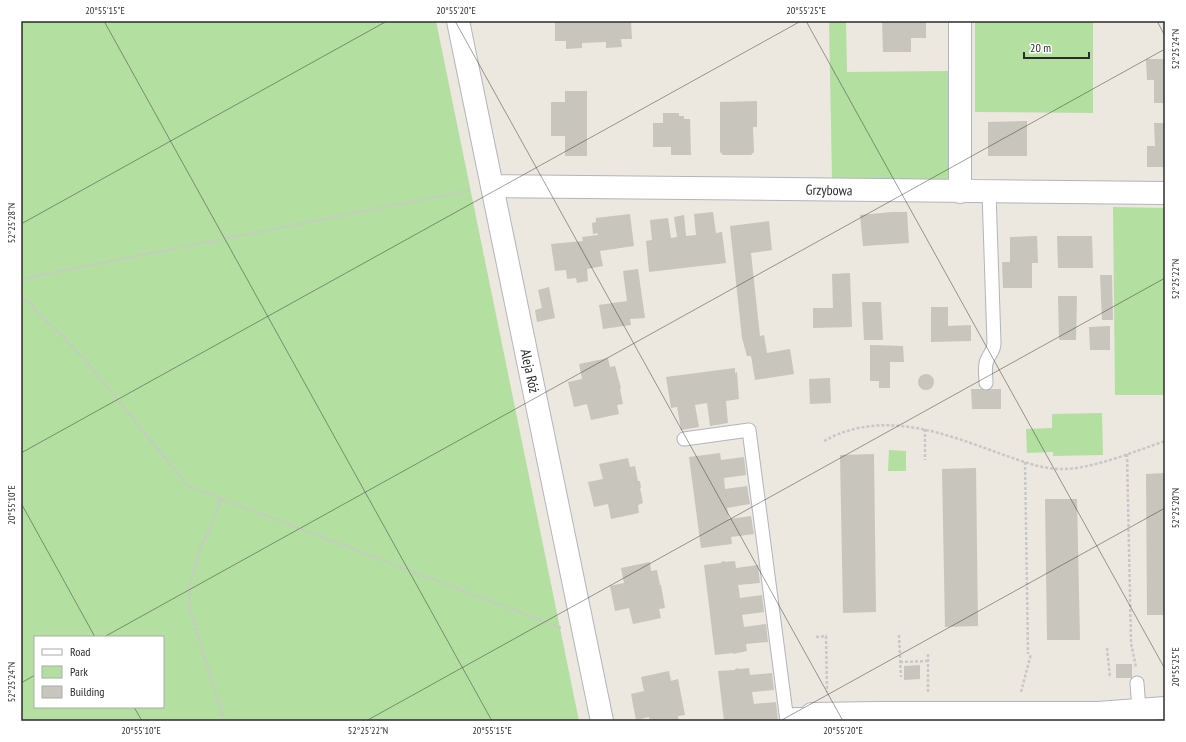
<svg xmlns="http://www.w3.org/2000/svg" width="1186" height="742" viewBox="0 0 1186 742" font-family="'PT Sans Narrow',sans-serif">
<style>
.green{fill:#b3dfa0;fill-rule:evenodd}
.building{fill:#c8c5bd}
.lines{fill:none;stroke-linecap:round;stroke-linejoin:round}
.lane-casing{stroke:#b2b5be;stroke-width:15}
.street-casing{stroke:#b2b5be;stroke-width:24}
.path{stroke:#c8c8c8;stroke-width:2.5;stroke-dasharray:3 2;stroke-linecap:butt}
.lane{stroke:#fff;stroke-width:13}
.street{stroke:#fff;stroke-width:22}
.ticks{fill:none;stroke:#2c2c2c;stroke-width:1;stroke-opacity:0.45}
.labels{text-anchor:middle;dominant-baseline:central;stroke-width:3;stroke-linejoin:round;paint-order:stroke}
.street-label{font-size:14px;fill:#2c2c2c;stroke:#fff}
.neatline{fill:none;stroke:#2c2c2c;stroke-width:1.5}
.ticks-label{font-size:10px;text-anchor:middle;fill:#2c2c2c}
</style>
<rect width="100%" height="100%" fill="#ece7df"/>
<path class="green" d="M21 21H436L579 721H21ZM35 637H163V707H35Z
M829 21H846L847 72 948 71 950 181 832 178Z
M975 21H1093V113L975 112Z
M1113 207 1165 208V395H1115Z
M1102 413 1103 455 1053 456V452L1027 453 1026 429 1052 428V414Z
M889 450 906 451V471H888Z"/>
<path class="building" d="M555 21H631L632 39H621L622 47 606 48V42L582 43V48L566 49V41H555Z
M882 21H926V38H911V52H883Z
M1146 59H1165V103H1154V80H1147Z
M565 91H587V156H565V136H551V102H565Z
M757 101V127H753L754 152 751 155H723L720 152V102Z
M663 113H679V116H684V119H690L691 155H671V147H653V123H663Z
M1027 121V156H988V122Z
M1154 123H1165V167H1147V146H1155Z
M713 212 716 233 722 232 726 263 649 272 646 241 652 240 650 220 668 218 671 238 677 237 674 217 684 215 686 236 696 235 694 214Z
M892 212H907L909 243 863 246 860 215Z
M630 214 634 246 600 251 603 266 587 269 588 281 577 283 576 278 567 279 566 270 555 271 551 244 583 241 582 237 598 235 597 233 593 234 592 223 596 222V218Z
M769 221 772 250 751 253 760 336 764 335 767 353 790 349 794 374 755 380 751 356H747L742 338 730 226Z
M1037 236 1038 263H1032V288H1003L1002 262H1010V237Z
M1057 236H1092L1093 268H1058Z
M638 269 645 318 630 319 631 325 603 329 599 305 627 301 623 271Z
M850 273 852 327 813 328V308H833L832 274Z
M1100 275H1112L1113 320H1102Z
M549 287 555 318 537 322 535 310 542 308 538 290Z
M1058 296H1077L1076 340H1059Z
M862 302H881L883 340H864Z
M931 307H948V326L971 325V341L931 342Z
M1110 326V350H1090L1089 327Z
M870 345 903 346 904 362H890V388H879V381H870Z
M608 358 610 367 615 366 621 388 620 389 623 404 617 405 619 414 591 420 587 404 574 407 568 382 582 379 579 364Z
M735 368V373L737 372 739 399 726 401 728 423 710 426 707 403 695 405 699 427 681 430 677 407 671 408 666 377Z
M918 382a8 8 0 1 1 16 0a8 8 0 1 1-16 0Z
M830 378 831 403 810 404 809 379Z
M971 389H1001V409H972Z
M720 453 721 460 744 457 746 475 724 478 725 489 747 486 750 504 727 508 729 519 751 516 754 534 731 537 732 544 701 548 689 457Z
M874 454 876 612 843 613 840 455Z
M628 458 630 467 635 466 638 481H640L641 488H640L643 503 638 505 639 513 611 519 608 504 594 507 588 482 603 479 599 464Z
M976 468 978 626 945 627 942 469Z
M1165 473V615H1147L1146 474Z
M1045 499H1077L1080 640H1047Z
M725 561V562L735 561 736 568 758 565 760 583 738 585 739 590 740 598 762 595 764 612 742 615 743 620 744 627 766 624 768 642 746 644 747 651 733 654V653L715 655 704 565 721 563V562Z
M650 562 651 571 657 570 660 585H661L665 608 659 609 661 618 633 624 629 608 615 611 610 586 624 583 621 568Z
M1116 664H1132V678H1116Z
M920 665V679L904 680V666Z
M738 668 739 669 749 668 750 675 772 673 774 690 752 692 754 704 776 702 778 720 766 721H724L718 671 735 670V669Z
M669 671 671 681 678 679 685 715 678 716 679 721H650L649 717 636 720 631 694 644 691 641 677Z"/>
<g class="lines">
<defs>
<path id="lane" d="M986 383C986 375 984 367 987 360 990 353 994 351 994 343L989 192
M684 439 749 430 787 721
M1137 683 1139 710
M787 715 812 714"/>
<path id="street" d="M458 21 602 721
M493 186 1165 193
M960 192V21
M812 714 878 713H1098L1165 708"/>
</defs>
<use href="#lane" class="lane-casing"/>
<use href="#street" class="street-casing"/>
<path class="path" d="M21 279 471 190
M21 295 82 356 188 486 561 628
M925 429V460
M824 441C883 408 946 434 1004 455 1022 461 1041 469 1060 469 1090 470 1136 451 1165 441
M1127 454 1131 643 1136 667
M1025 462 1028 654
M221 499 211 527 200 548 190 585V610L224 721
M899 635 901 677
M816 637 826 636 827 692
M1107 648 1110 678
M900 662 928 661
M928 692V654
M1021 692 1031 654"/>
<use href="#lane" class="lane"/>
<use href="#street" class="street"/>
</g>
<path class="ticks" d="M104 21 492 721M455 21 843 721M806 21 1165 669M1157 21 1165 36M21 224 387 21M21 453 801 21M21 503 95 637M104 637 1165 49M21 683 35 675M134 707 142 721M366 721 1165 278M780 721 1165 508"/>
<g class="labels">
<g class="street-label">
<text transform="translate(829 190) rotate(1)">Grzybowa</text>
<text transform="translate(530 371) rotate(78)">Aleja Róż</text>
</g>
</g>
<rect width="1186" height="742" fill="none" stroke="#ffffff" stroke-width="44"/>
<rect x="34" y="636" width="130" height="72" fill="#ffffff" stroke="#ababab"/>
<rect x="42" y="649" width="20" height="6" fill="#ffffff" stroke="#ababab"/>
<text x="70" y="656" font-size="12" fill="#2c2c2c">Road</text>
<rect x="42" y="666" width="20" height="12" fill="#b3dfa0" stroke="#ababab"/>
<text x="70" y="676" font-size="12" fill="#2c2c2c">Park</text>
<rect x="42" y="686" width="20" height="12" fill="#c8c5bd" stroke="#ababab"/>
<text x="70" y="696" font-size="12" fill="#2c2c2c">Building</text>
<path d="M1024 52v6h65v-6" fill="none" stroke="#2c2c2c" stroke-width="2"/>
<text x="1030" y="52" font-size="12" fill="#2c2c2c" stroke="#ffffff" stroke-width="3" paint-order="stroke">20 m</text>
<rect x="22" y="22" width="1142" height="698" class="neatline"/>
<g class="ticks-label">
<text x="105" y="14">20°55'15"E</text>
<text x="456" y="14">20°55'20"E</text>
<text x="806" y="14">20°55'25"E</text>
<text transform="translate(1175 49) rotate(-90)" y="4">52°25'24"N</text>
<text transform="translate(11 223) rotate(-90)" y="4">52°25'28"N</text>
<text transform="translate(1175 279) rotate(-90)" y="4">52°25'22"N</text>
<text transform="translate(11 505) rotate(-90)" y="4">20°55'10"E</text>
<text transform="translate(1175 508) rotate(-90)" y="4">52°25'20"N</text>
<text transform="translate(1175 667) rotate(-90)" y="4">20°55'25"E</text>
<text transform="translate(11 682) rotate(-90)" y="4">52°25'24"N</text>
<text x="141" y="734">20°55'10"E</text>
<text x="368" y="734">52°25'22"N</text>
<text x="492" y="734">20°55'15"E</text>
<text x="843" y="734">20°55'20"E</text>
</g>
</svg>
